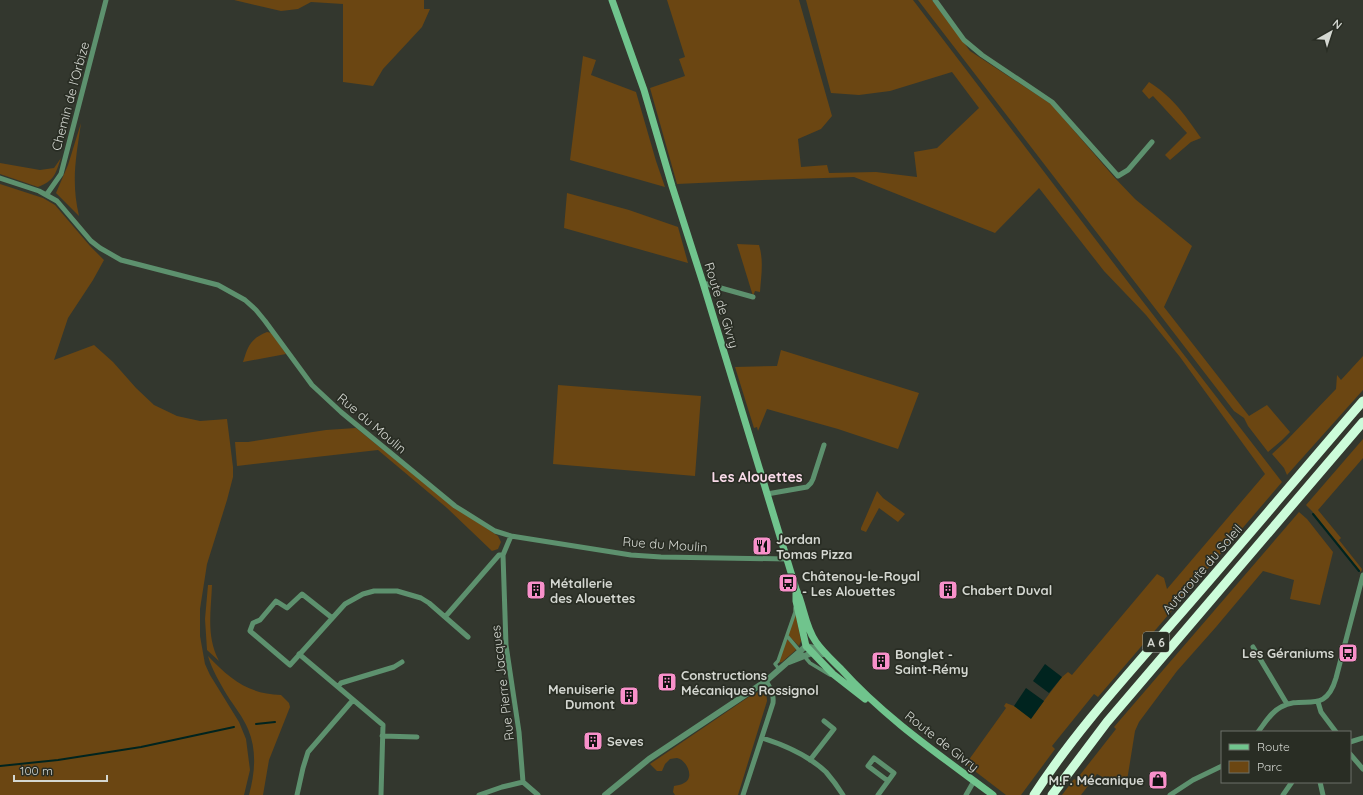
<svg xmlns="http://www.w3.org/2000/svg" width="1363" height="795" viewBox="0 0 1363 795" font-family="Quicksand,sans-serif">
<style>
.green{fill:#6b4612}
.water{fill:#00241f}
.lines{fill:none;stroke-linecap:round;stroke-linejoin:round}
.stream{stroke:#00241f;stroke-width:2}
.pedestrian{stroke:#5d916e;stroke-width:3.5}
.minor{stroke:#5d916e;stroke-width:5}
.tertiary{stroke:#5d916e;stroke-width:6}
.secondary{stroke:#70c48d;stroke-width:7}
.motorway{stroke:#ccfcda;stroke-width:9}
.labels{text-anchor:middle;dominant-baseline:central;stroke-width:3.5;stroke-linejoin:round;paint-order:stroke}
.shield{fill:#292d24;stroke:#a1a49d;stroke-width:1}
.shield-label{font-size:12px;font-weight:bold;fill:#d4d7d1}
.street-label{font-size:13px;fill:#d4d7d1;stroke:#292d24}
.poi-label{font-size:13px;font-weight:bold;fill:#d4d7d1;stroke:#292d24;text-anchor:start}
.neighbourhood-label{font-size:14px;font-weight:bold;fill:#f9dae9;stroke:#292d24}
</style>
<rect width="100%" height="100%" fill="#33372e"/>
<path class="green" d="M234 0H424V9H430L422 27 383 69 373 86 343 82V4L311 2 298 9 281 11Z
M667 0H799L832 116 821 129 798 139 801 167 827 165 829 173 876 172 917 177 914 152 937 148 979 108 952 72 890 91 859 95 831 93 806 0H913L1144 303 1282 482 1098 697 1094 694 1052 746 1055 749 1021 795H1006L963 762 968 761 1006 708 1004 706 1006 703 1014 706 1031 718 1062 677 1068 672 1072 675 1157 574 1164 578 1167 589 1265 474 1180 357 1146 315 1104 271 1039 188 995 233 854 177 763 180 677 184 650 88 685 76 679 59 685 57Z
M918 0H932L970 51 1051 104 1114 177 1135 199 1192 246 1164 307 1249 416 1267 405 1290 432 1281 441 1268 452 1248 426 1244 418 1234 411Z
M583 56 596 60 591 75 636 92 656 161 665 187 570 160Z
M1149 82C1174 98 1184 114 1201 138L1191 142 1170 160 1165 155 1187 133 1153 96 1149 99 1142 91Z
M81 123C76 158 71 181 79 216L56 193 68 165Z
M61 158C55 175 55 180 38 187L0 174V163L40 170 54 168Z
M0 184 43 198 55 205 90 246 104 260 93 280 68 318 54 360 94 345 113 362 136 388 154 405 177 416 200 421 227 419 233 467V477L227 500 207 564 200 609V636L205 664 210 675 239 722 246 739 250 770 244 795H0Z
M567 193 629 210 678 227 688 263 564 228Z
M737 244 759 245C764 261 761 277 760 292L755 291 753 296Z
M267 332 272 333 286 354 243 362C248 346 250 339 267 332Z
M781 350 919 393 898 449 838 429 767 409 758 431 757 427 754 428 735 367 777 366Z
M1363 356V390L1287 475 1284 468 1272 454 1286 441 1336 389 1337 375 1341 380Z
M558 385 701 396 695 476 553 464Z
M356 428 453 506 498 536 501 542 498 549 492 551 447 508 378 450 237 466 235 442H248L326 430Z
M1363 439V458L1318 510 1341 538 1339 540 1362 569 1361 572 1312 511 1306 505Z
M877 491 883 498 905 514 898 522 879 508 866 532 861 530V528Z
M1299 512 1307 519 1333 552 1320 605 1290 599 1294 580 1263 571 1216 627 1177 671 1139 722 1135 731 1126 787 1112 782 1097 774 1081 795H1062L1074 779 1076 780 1116 729 1114 727Z
M208 585H212C211 612 206 636 219 661L207 650 205 619Z
M795 611 801 641 799 646 788 635Z
M787 639 797 649 782 662 778 663Z
M208 656C230 679 248 694 281 695L289 703 290 707 269 760 263 795H249C255 773 257 750 248 729 243 717 234 706 227 695 220 683 212 670 208 656Z
M761 691C766 692 767 696 767 701L738 795H675L673 792 674 786C677 785 681 785 684 783 695 778 687 760 677 758 674 758 672 759 670 759L665 764 662 771H657L650 764 753 694Z"/>
<path class="water" d="M1045 664 1062 677 1049 693 1033 681Z
M1026 688 1044 701 1031 719 1014 706Z"/>
<g class="lines">
<path class="stream" d="M1313 514 1359 571
M256 724 275 722
M0 766 58 760 141 747 234 727"/>
<path class="pedestrian" d="M787 636 810 663 830 675
M779 669 775 664 778 661 795 612V608"/>
<path class="minor" d="M935 0 964 40 982 55 1052 102 1118 176 1128 170 1152 142
M0 178 39 191 57 201 91 241 100 248 121 260 218 285 245 300 256 310 265 321 312 385 341 412 455 506 495 531 511 536 631 555 661 557 787 559
M47 194 61 174 106 0
M703 283 753 297
M767 494 807 487 811 483 813 479 824 445
M511 536 503 555 506 645 519 732 523 782
M331 617 302 594 287 608 276 601 260 620 253 623 250 631 290 665 345 604 363 594 374 591H397L421 598 429 603 468 637
M445 617 499 555H503
M1253 647 1287 704
M299 654 383 725 381 795
M338 687 341 683 394 667 402 662
M1318 702 1321 712 1336 732
M1258 732C1265 723 1271 712 1281 707 1304 694 1325 716 1336 678L1363 575
M382 736 417 737
M762 738C784 745 809 756 826 772 832 779 838 787 843 795
M1350 742 1363 738
M1350 754 1363 769
M810 760 834 729 824 721
M523 782 538 795
M1320 782 1323 795
M297 795 303 768 308 752 353 700
M479 795 502 787 523 782
M743 795 773 703C774 694 771 689 766 681
M878 795 894 773 874 758 868 766 888 781
M966 795 974 781
M1170 795 1193 780 1222 766
M1283 795 1292 782"/>
<path class="tertiary" d="M789 662 812 653 814 649
M605 795 649 759 766 681 806 646 817 649 823 654"/>
<path class="secondary" d="M612 0 644 90 672 186 703 283 796 589C804 606 805 627 816 642 823 652 833 661 841 669 885 718 941 756 993 795
M796 593V601L806 646 833 674 865 699"/>
<path class="motorway" d="M1034 795C1073 735 1121 682 1168 628 1234 553 1298 476 1363 401
M1052 795 1107 722 1363 422"/>
</g>
<defs>
<symbol id="restaurant-square" viewBox="-11 -11 22 22"><rect x="-9" y="-9" width="18" height="18" rx="4" fill="#f890ca" stroke="#292d24"/><path d="M-5-6h1v4h1v-4h1v4h1v-4h1v5L-1.5 .5V6h-2V.5L-5-1ZM5-6V6H3V1.5H1.5Q1.5-4 5-6Z" fill="#111"/></symbol>
<symbol id="bus-square" viewBox="-11 -11 22 22"><rect x="-9" y="-9" width="18" height="18" rx="4" fill="#f890ca" stroke="#292d24"/><path d="M-5-6H5V4H4V6H2V4H-2V6H-4V4H-5ZM-3.5-4V0h7V-4ZM-3.5 1.2v1.5H-2V1.2ZM2 1.2v1.5H3.5V1.2Z" fill="#111"/></symbol>
<symbol id="building-square" viewBox="-11 -11 22 22"><rect x="-9" y="-9" width="18" height="18" rx="4" fill="#f890ca" stroke="#292d24"/><path d="M-4-6H4V6H1V3H-1V6H-4ZM-2.5-4.3h1.7v1.8h-1.7ZM.8-4.3h1.7v1.8H.8ZM-2.5-1h1.7V.8h-1.7ZM.8-1h1.7V.8H.8Z" fill="#111"/></symbol>
<symbol id="shop-square" viewBox="-11 -11 22 22"><rect x="-9" y="-9" width="18" height="18" rx="4" fill="#f890ca" stroke="#292d24"/><path d="M-5-2.5h2.3a2.7 3.5 0 0 1 5.4 0H5L5.5 6h-11ZM-1.5-2.5h3a1.5 2.3 0 0 0-3 0Z" fill="#111"/></symbol>
</defs>
<g fill-rule="evenodd">
<use href="#restaurant-square" x="751" y="535" width="22" height="22"/>
<use href="#bus-square" x="777" y="572" width="22" height="22"/>
<use href="#building-square" x="525" y="579" width="22" height="22"/>
<use href="#building-square" x="937" y="579" width="22" height="22"/>
<use href="#bus-square" x="1337" y="642" width="22" height="22"/>
<use href="#building-square" x="870" y="650" width="22" height="22"/>
<use href="#building-square" x="656" y="671" width="22" height="22"/>
<use href="#building-square" x="618" y="685" width="22" height="22"/>
<use href="#building-square" x="582" y="730" width="22" height="22"/>
<use href="#shop-square" x="1147" y="769" width="22" height="22"/>
</g>
<g class="labels">
<rect class="shield" x="1143" y="632" width="26" height="20" rx="3"/>
<g class="shield-label">
<text x="1156" y="642">A 6</text>
</g>
<g class="street-label">
<text transform="translate(70 96) rotate(-75)">Chemin de l'Orbize</text>
<text transform="translate(722 305) rotate(73)">Route de Givry</text>
<text transform="translate(372 423) rotate(40)">Rue du Moulin</text>
<text transform="translate(665 544) rotate(4)">Rue du Moulin</text>
<text transform="translate(1202 569) rotate(-49)">Autoroute du Soleil</text>
<text transform="translate(502 683) rotate(-97)">Rue Pierre Jacques</text>
<text transform="translate(942 741) rotate(38)">Route de Givry</text>
</g>
<g class="poi-label">
<text x="776" y="539">Jordan<tspan x="776" dy="15">Tomas Pizza</tspan></text>
<text x="802" y="576">Châtenoy-le-Royal<tspan x="802" dy="15">- Les Alouettes</tspan></text>
<text x="550" y="583">Métallerie<tspan x="550" dy="15">des Alouettes</tspan></text>
<text x="962" y="590">Chabert Duval</text>
<text x="1334" y="653" text-anchor="end">Les Géraniums</text>
<text x="895" y="654">Bonglet -<tspan x="895" dy="15">Saint-Rémy</tspan></text>
<text x="681" y="675">Constructions<tspan x="681" dy="15">Mécaniques Rossignol</tspan></text>
<text x="615" y="689" text-anchor="end">Menuiserie<tspan x="615" dy="15">Dumont</tspan></text>
<text x="607" y="741">Seves</text>
<text x="1144" y="780" text-anchor="end">M.F. Mécanique</text>
</g>
<g class="neighbourhood-label">
<text x="757" y="477">Les Alouettes</text>
</g>
</g>
<rect x="1221" y="731" width="130" height="52" fill="#292d24" stroke="#6d7169"/>
<rect x="1229" y="744" width="20" height="6" fill="#70c48d" stroke="#6d7169"/>
<text x="1257" y="751" font-size="12" fill="#d4d7d1">Route</text>
<rect x="1229" y="761" width="20" height="12" fill="#6b4612" stroke="#6d7169"/>
<text x="1257" y="771" font-size="12" fill="#d4d7d1">Parc</text>
<g transform="translate(1331 32) rotate(39)" stroke="#292d24" stroke-width="3" paint-order="stroke">
<path d="M0-3L7 15L0 10L-7 15Z" fill="#d4d7d1"/>
<text y="-6" font-size="11" font-weight="bold" text-anchor="middle" fill="#d4d7d1">N</text>
</g>
<path d="M14 775v6h93v-6" fill="none" stroke="#d4d7d1" stroke-width="2"/>
<text x="20" y="775" font-size="12" fill="#d4d7d1" stroke="#292d24" stroke-width="3" paint-order="stroke">100 m</text>
</svg>
